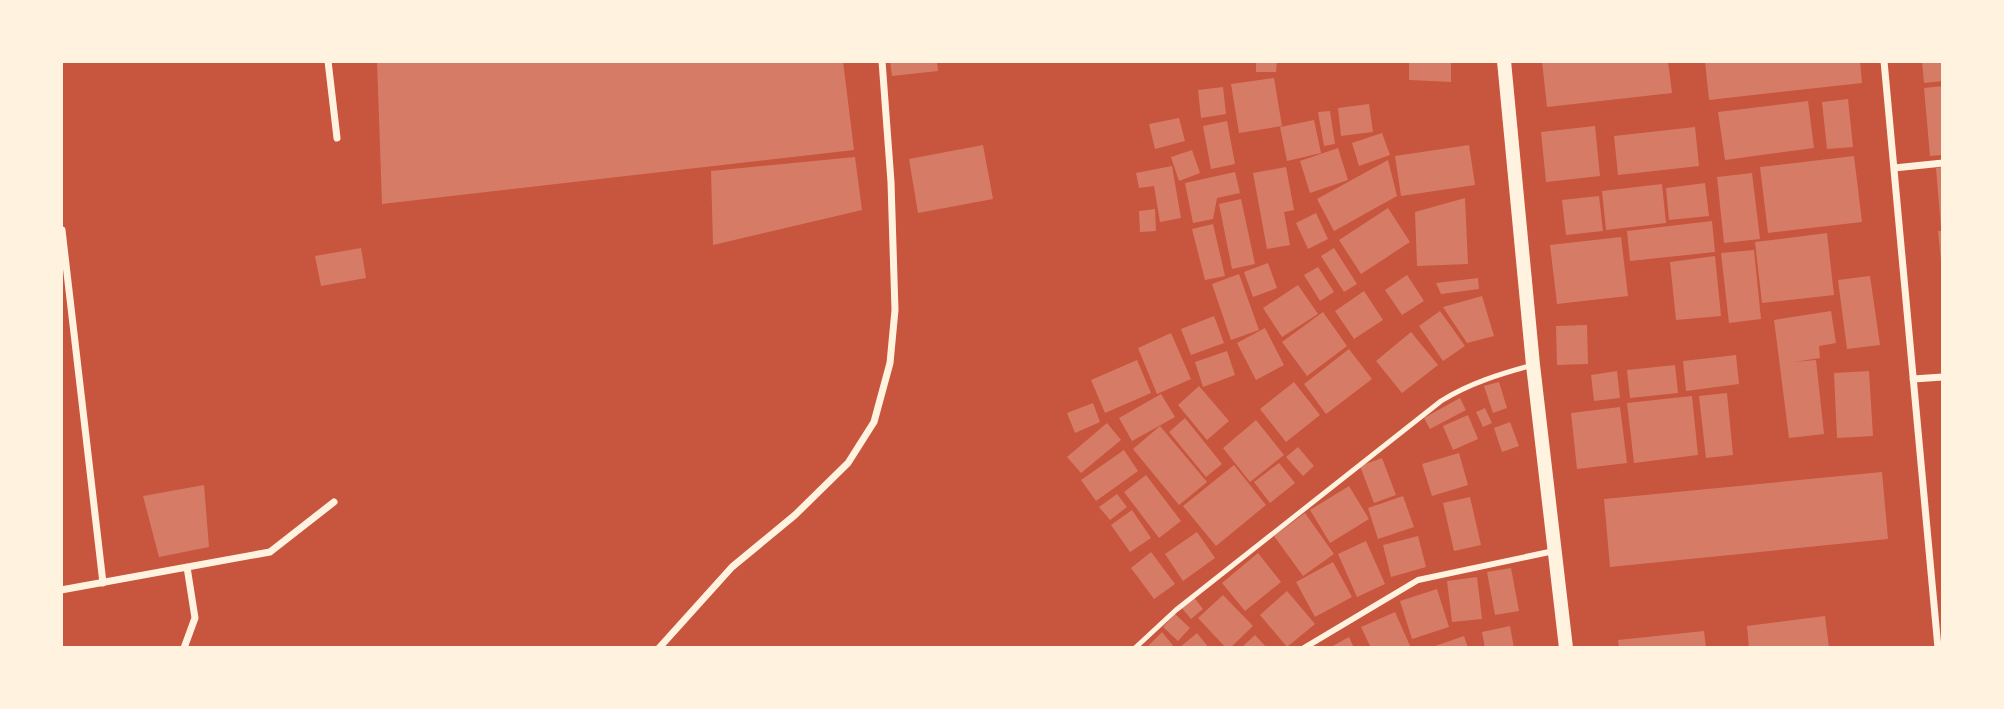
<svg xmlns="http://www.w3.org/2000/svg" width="2004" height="709" viewBox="0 0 2004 709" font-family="Raleway,sans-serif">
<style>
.building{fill:#d67c66}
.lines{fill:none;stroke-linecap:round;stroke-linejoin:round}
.service{stroke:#fff3e0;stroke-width:5}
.pedestrian{stroke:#fff3e0;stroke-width:6}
.minor{stroke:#fff3e0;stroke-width:7}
.secondary{stroke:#fff3e0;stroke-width:14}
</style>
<rect width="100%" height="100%" fill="#c8553d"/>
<path class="building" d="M377 61H843L854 150 382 204Z
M890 61H937L938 71 892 76Z
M1256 61H1277L1276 72H1256Z
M1409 61H1451V82L1409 80Z
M1542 61H1668L1672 93 1547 107Z
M1705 61H1860L1862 83 1709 100Z
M1922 61H1943V81L1924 83Z
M1274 78 1282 126 1239 133 1231 84Z
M1943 86V155L1930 156 1924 88Z
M1223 87 1226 114 1201 118 1198 90Z
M1848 99 1853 147 1827 149 1822 102Z
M1808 101 1814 148 1725 160 1718 112Z
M1369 104 1373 132 1341 136 1338 108Z
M1330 111 1335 144 1324 146 1318 112Z
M1179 118 1185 141 1155 149 1149 124Z
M1314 120 1321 153 1287 161 1280 127Z
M1227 121 1235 164 1211 169 1203 126Z
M1595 126 1600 176 1546 182 1541 132Z
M1695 127 1699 166 1618 175 1614 136Z
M1382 133 1390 155 1359 166 1352 143Z
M983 145 993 199 918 213 909 159Z
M1469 145 1475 185 1401 196 1395 156Z
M1338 148 1348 180 1310 193 1300 161Z
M1192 150 1200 173 1179 181 1171 157Z
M1854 156 1862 222 1768 233 1760 167Z
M855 157 862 210 713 245 711 171Z
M1388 160 1397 196 1334 231 1317 199Z
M1172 166 1181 218 1160 222 1154 186 1139 188 1136 173Z
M1286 167 1294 210 1284 212 1290 245 1267 249 1253 173Z
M1943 167V228H1941L1936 168Z
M1235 172 1240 193 1217 198 1213 219 1193 223 1185 183Z
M1752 173 1760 239 1724 243 1717 177Z
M1705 183 1709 216 1669 220 1666 188Z
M1662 184 1666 223 1606 230 1602 191Z
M1599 196 1603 231 1566 235 1562 200Z
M1465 198 1468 264 1417 266 1415 212Z
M1241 199 1255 264 1232 269 1219 204Z
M1388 208 1410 242 1361 274 1339 240Z
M1155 209 1156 231 1140 232 1139 211Z
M1316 213 1328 239 1308 249 1296 223Z
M1712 221 1715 252 1630 261 1627 231Z
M1213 224 1225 276 1205 280 1192 229Z
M1938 231H1943V261H1941Z
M1827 233 1834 295 1762 303 1755 242Z
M1621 237 1628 296 1557 304 1550 245Z
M361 248 366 278 321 286 315 256Z
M1334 248 1357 284 1344 292 1321 256Z
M1754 250 1761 319 1729 323 1721 253Z
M1715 256 1721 316 1676 320 1670 262Z
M1268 263 1277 288 1253 297 1244 272Z
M1318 267 1334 292 1320 301 1304 275Z
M1239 274 1259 330 1231 340 1212 284Z
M1407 275 1424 301 1402 315 1385 290Z
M1870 276 1880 345 1847 349 1838 280Z
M1478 278 1479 289 1441 294 1436 283Z
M1298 285 1318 314 1282 337 1263 308Z
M1364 291 1383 320 1354 339 1335 311Z
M1482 296 1494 336 1467 343 1443 307Z
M1440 311 1465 346 1443 361 1419 326Z
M1831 311 1836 343 1819 346 1820 358 1794 362 1816 360 1824 434 1789 438 1774 320Z
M1323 312 1347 346 1307 376 1282 342Z
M1214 316 1224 343 1191 355 1181 329Z
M1587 325 1588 364 1557 365 1556 326Z
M1265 328 1284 365 1256 380 1237 343Z
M1411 332 1438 365 1402 393 1376 361Z
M1171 333 1191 379 1157 394 1138 348Z
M1349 349 1372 379 1326 414 1304 384Z
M1227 351 1235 375 1203 387 1195 362Z
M1736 355 1739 384 1686 391 1683 361Z
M1137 360 1151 393 1105 413 1091 380Z
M1675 365 1678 393 1630 398 1627 370Z
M1617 371 1620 398 1594 401 1591 375Z
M1869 371 1873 436 1837 438 1834 373Z
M1294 382 1320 415 1286 442 1260 409Z
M1499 382 1507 408 1493 413 1484 386Z
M1199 386 1229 421 1207 440 1178 405Z
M1727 393 1733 455 1706 458 1699 396Z
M1161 394 1175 417 1132 441 1119 418Z
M1692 396 1698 455 1634 463 1627 403Z
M1460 398 1466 410 1430 429 1424 418Z
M1093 403 1100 422 1075 433 1067 413Z
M1620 407 1627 463 1577 469 1571 413Z
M1485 408 1492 423 1483 427 1476 412Z
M1468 415 1478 439 1453 450 1443 426Z
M1185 418 1222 464 1206 477 1169 432Z
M1256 420 1284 455 1250 482 1223 448Z
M1510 422 1519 446 1502 452 1494 428Z
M1107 423 1121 440 1081 473 1067 457Z
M1160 426 1207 482 1179 505 1133 449Z
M1298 447 1314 466 1303 476 1286 457Z
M1124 450 1138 471 1096 501 1081 480Z
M1459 453 1468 485 1432 496 1422 464Z
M1382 458 1396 495 1374 503 1360 466Z
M1279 463 1295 483 1270 503 1254 482Z
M1234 465 1266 505 1216 546 1183 506Z
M1882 472 1888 539 1610 567 1604 499Z
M1146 475 1181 521 1159 538 1124 492Z
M204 485 209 547 159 557 143 496Z
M1349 486 1369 519 1330 543 1310 510Z
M1117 494 1127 507 1110 520 1099 507Z
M1403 496 1414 527 1378 539 1368 508Z
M1470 497 1481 545 1454 551 1443 503Z
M1132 510 1151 538 1130 552 1111 525Z
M1305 513 1334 554 1303 576 1274 536Z
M1197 532 1215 558 1183 581 1165 554Z
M1418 536 1426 567 1391 577 1383 545Z
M1366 541 1385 584 1357 597 1338 554Z
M1151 552 1175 584 1154 599 1131 568Z
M1258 553 1281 582 1245 611 1222 583Z
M1333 562 1352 597 1315 617 1296 582Z
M1511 568 1519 611 1495 615 1487 572Z
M1477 577 1482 619 1452 622 1447 581Z
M1437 589 1449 627 1412 639 1400 601Z
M1287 591 1315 624 1287 647 1260 615Z
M1223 595 1253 626 1230 648H1226L1198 618Z
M1193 596 1203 609 1191 619 1181 607Z
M1395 612 1411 648H1371L1361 627Z
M1175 614 1190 628 1178 641 1163 627Z
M1825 616 1829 648H1749L1747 626Z
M1510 626 1514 648H1485L1482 632Z
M1704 631 1706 648H1619L1618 640Z
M1162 632 1175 648H1150L1148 646Z
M1197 633 1209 648H1179Z
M1255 635 1267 648H1241Z
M1464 636 1468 648H1432V647Z
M1349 637 1354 648H1329Z"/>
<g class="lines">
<path class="service" d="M1135 648 1176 610 1441 401C1470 383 1500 374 1533 365"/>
<path class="pedestrian" d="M1304 648 1418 580 1554 551"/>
<path class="minor" d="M328 61 337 138
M1884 61 1938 648
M1894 168 1943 163
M62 230 103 583
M1913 379 1943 377
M61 590 270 552 334 502
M184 648 195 618 187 567
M659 648 732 567 795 515 848 463 874 422 890 363 895 310 891 182 882 61"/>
<path class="secondary" d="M1504 61 1533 365 1566 648"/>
</g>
<rect width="2004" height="709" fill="none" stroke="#fff3e0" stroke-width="126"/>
</svg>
